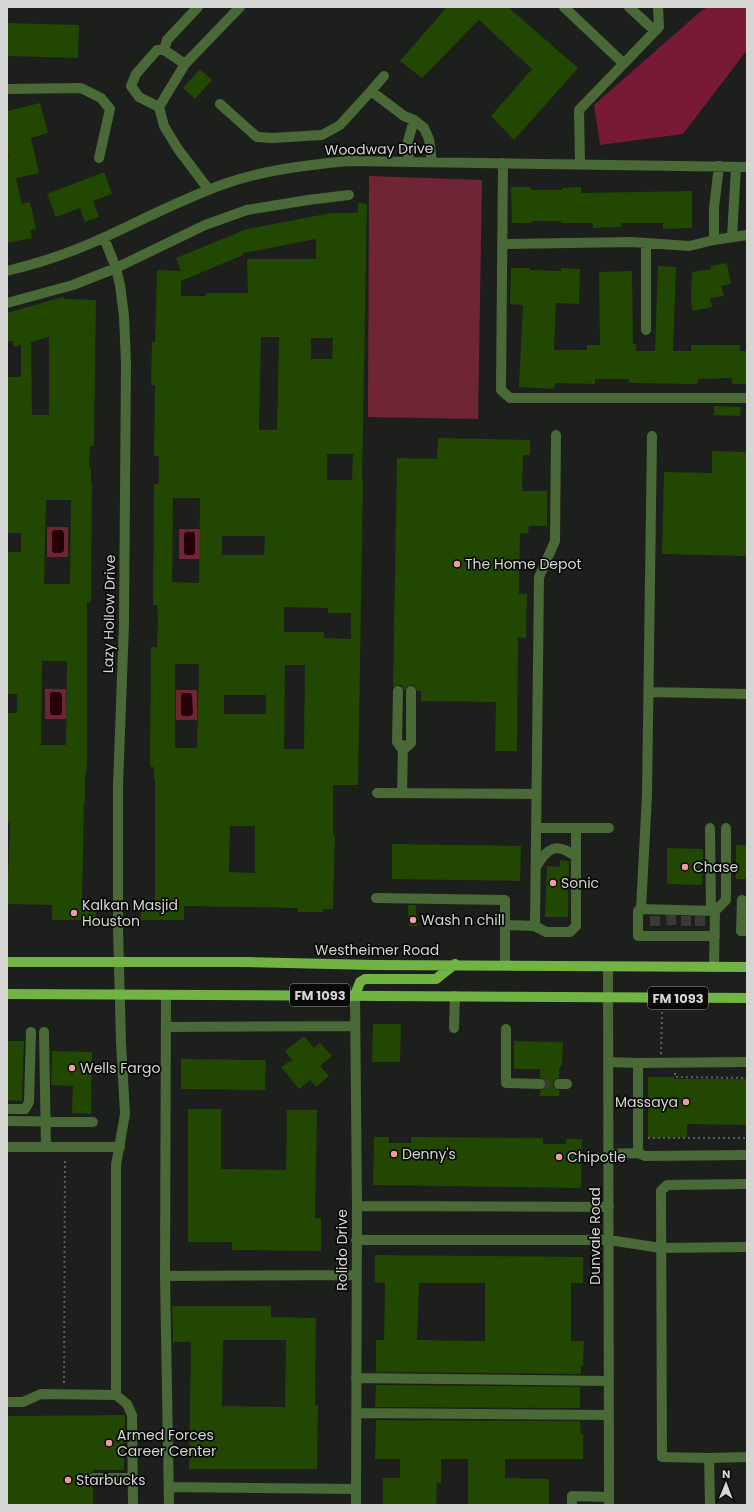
<svg xmlns="http://www.w3.org/2000/svg" width="754" height="1512" viewBox="0 0 754 1512" font-family="Poppins,sans-serif">
<style>
.green{fill:#702537}
.forest{fill:#781935}
.water{fill:#260007}
.building{fill:#214700;fill-rule:evenodd}
.lines{fill:none;stroke-linecap:round;stroke-linejoin:round}
.minor-tunnel{stroke:#393a38;stroke-width:10;stroke-dasharray:10 5;stroke-linecap:butt}
.path{stroke:#5c5e5b;stroke-width:2;stroke-dasharray:2 3;stroke-linecap:butt}
.minor{stroke:#496936;stroke-width:10}
.major{stroke:#71b443;stroke-width:10}
.poi-dot{fill:#f39aa9;stroke:#080908;stroke-width:1.5}
.labels{text-anchor:middle;dominant-baseline:central;stroke-width:3.5;stroke-linejoin:round;paint-order:stroke}
.shield{fill:#080908;stroke:#989897;stroke-width:1}
.shield-label{font-size:13px;font-weight:bold;fill:#d5d6d4}
.street-label{font-size:14px;fill:#d5d6d4;stroke:#080908}
.poi-label{font-size:14px;fill:#d5d6d4;stroke:#080908;text-anchor:start}
</style>
<rect width="100%" height="100%" fill="#1d1f1c"/>
<path class="green" d="M369 176 482 180 478 419 368 417Z
M47 527H68V557H47Z
M179 529H200V559H179Z
M45 689H66V719H45Z
M176 690H197V720H176Z"/>
<path class="forest" d="M708 7H747V50L683 134 600 145 594 105 701 11Z"/>
<path class="water" d="M54 530H62L64 533V551L61 553H54L52 551V532Z
M186 532H194L195 535V553L193 555H186L184 553V534Z
M52 692H60L62 695V713L60 715H52L50 713V694Z
M183 693H191L192 696 193 714 190 716H183L181 714V695Z"/>
<path class="building" d="M447 7H508L578 68 514 140 491 116 532 69 479 20 422 78 400 61Z
M7 23 79 25 78 58 7 56Z
M200 69 212 80 195 99 183 88Z
M40 103 48 133 31 138 39 173 16 178 22 204 30 202 36 229 30 230 32 238 7 243V158H9L7 151V111Z
M104 172 112 194 93 201 99 217 85 222 80 208 56 217 47 194Z
M511 187H531V190H562V188L581 187V193L692 191V228L663 229V223H621V227L593 228V223H561V221H531V223H512Z
M358 203 367 204 362 480H363L358 785H333V835H335L333 909H323V912H298V908L184 906V920H141V906H155V779H154V767H150L151 647H157L158 619 157 605H153L154 484H159V456H154L155 385H151L152 342H155L157 270 181 271 176 258 247 229 331 213H358ZM316 239V259H247L248 293H206V296H181V281L243 255V253ZM261 337H279L277 430H259ZM311 338H333L332 359H311ZM327 454H353L352 480H327ZM173 498H200L199 583 172 582ZM222 536H265L264 555H222ZM284 607 328 608V613H351V639L324 638V632H284ZM175 664H199L197 748H175ZM285 665H305L304 749H284ZM224 695H266V714H224ZM230 826H255V873L229 872Z
M727 263 731 284 721 286 724 296 710 298 712 307 693 311 691 302 692 272 711 269 710 266Z
M658 266 676 267 673 351H691V345H740V351H747V384H732V378L698 379V384L629 383V379H595V384L555 383 554 389 519 387 523 305 510 304 511 268H530V270L561 271V268L580 269 579 304 556 303 554 350H587V345H600L599 272 632 271 633 344H636V351H655Z
M63 297 64 299 96 300 94 446H90L89 468H91V483H92L91 602H87V764L85 779V802H84L82 906H96V920H52V905L7 904 10 823H7V713H17V694H7V552H21V533H7L8 377H21V345L14 347 12 341H7V313ZM49 337V415H32L31 342ZM46 500H71L70 584H44ZM42 661H67L66 745H41Z
M714 406 741 407 740 416 714 415Z
M438 438 530 440V455H523L522 491H547V526H529L528 534 520 533 519 594H527L526 638 518 637 517 751H495L496 702 421 701V691H417L414 685 407 686 405 691 401 685H398L393 687 397 458 437 459Z
M712 451 747 452V556L662 554 664 472 712 473Z
M392 844 521 846 520 881 392 879Z
M736 845H747V879H736Z
M667 848 703 849 702 885 667 884Z
M560 860 569 861 568 917H545L547 866 560 867Z
M408 905H416L417 926H409Z
M373 1024H401L400 1062H372Z
M304 1036 314 1048 320 1043 332 1056 320 1066 329 1076 316 1087 310 1080 299 1089 281 1067 290 1061H293L285 1051Z
M7 1041H24L22 1101 7 1100Z
M514 1041 563 1042 562 1065 559 1069V1078L555 1079 553 1084 554 1088 559 1090V1096H540V1090L545 1088 546 1084 544 1079 540 1078V1069H514Z
M52 1051 92 1052 91 1114 72 1113 73 1086 51 1085Z
M181 1059 266 1060 265 1090 181 1089Z
M648 1077H674V1079H747V1125L687 1124V1137L648 1138Z
M188 1109H221V1169L286 1170 287 1110H317L315 1218H321V1251L232 1250V1242H188Z
M374 1137H389V1143H411V1137L543 1138V1144H566V1139H582L581 1188 373 1185Z
M375 1255 583 1257V1283H571V1341H584L583 1366H581V1374L376 1372V1340H384L385 1283 375 1282ZM419 1283H485V1341L417 1340Z
M172 1306H271V1317L316 1318 315 1405H318L317 1469H189L191 1342H173ZM223 1340H286L285 1407 222 1406Z
M376 1385 580 1387V1408L375 1407Z
M125 1415 124 1470H93V1472L88 1474 87 1481 93 1484V1505H7V1416Z
M376 1420 580 1421 581 1434H583V1459H505V1478L549 1479V1505H468V1459H441V1483H437L436 1505H383V1478H400V1459H375Z"/>
<g class="lines">
<path class="minor-tunnel" d="M671 915 672 930
M655 916V930
M686 916V930
M700 916V930
M540 1084H559"/>
<path class="path" d="M661 1054 662 1011
M674 1074H676V1077L747 1078
M648 1138H747
M64 1383 65 1158"/>
<path class="minor" d="M564 7 623 63
M629 7 655 31
M164 50 167 40 198 7
M7 89 81 88 101 98 110 109 99 158
M371 91 384 76
M220 104 257 137 272 138 322 135 340 125 371 91 404 116 414 120 424 128 429 139 432 162
M159 107 139 97 131 86 136 74 157 50H164L185 64
M409 162 408 141 414 120
M503 163 501 390 510 398H747
M580 164 579 110 659 27 658 7
M209 190 178 149 164 126 159 107 185 64 240 7
M732 237 736 167
M104 238 116 268 120 285 124 316 126 363 124 623 118 786V928L121 1043 125 1114 116 1165V1395L127 1404 132 1415 133 1505
M714 240V208L719 166
M503 244 632 242 689 246 714 240 747 235
M7 271C40 263 73 252 105 237 144 219 182 199 224 184 264 170 306 165 349 161L747 167
M7 303 73 285 116 268 205 225 247 210 308 200 349 195
M646 330V243
M652 436 647 795 641 909 715 911 726 900V828
M398 691 397 742 403 750 411 743V691
M649 692 747 694
M377 793 536 794
M402 793 403 745
M536 828H609
M710 828 711 911
M536 867C547 848 557 841 576 857
M376 898 505 900V965
M742 900 741 931H747
M641 909 638 911V936H715
M505 925 535 926 546 932H570L576 926V828
M535 926 539 577 555 541 556 435
M608 967 609 1505
M714 967 715 911
M166 995 165 1276 169 1505
M355 995 357 1206 356 1505
M166 1027 355 1026
M454 1028 455 996
M506 1029V1083L540 1084
M44 1032 46 1147
M608 1062 638 1063
M559 1084H567
M7 1109H25L29 1102 31 1032
M7 1121 93 1122
M7 1147H120
M638 1153 645 1156 747 1155
M609 1154 638 1153V1063L747 1062
M357 1206 609 1207
M356 1240H609L661 1248 747 1247
M165 1276 356 1275
M356 1378 609 1381
M7 1402H23L41 1394 116 1395
M357 1413 609 1415
M709 1458 747 1457
M93 1478H133
M170 1487 356 1489
M572 1505V1496L609 1497
M710 1505 709 1458 662 1457 661 1191 667 1185 747 1184"/>
<path class="major" d="M7 962H246L374 965 747 967
M7 994 747 998
M355 995 360 982 365 979H436L455 964"/>
</g>
<g class="poi-dot">
<circle cx="457" cy="564" r="4"/>
<circle cx="685" cy="867" r="4"/>
<circle cx="553" cy="883" r="4"/>
<circle cx="74" cy="913" r="4"/>
<circle cx="413" cy="920" r="4"/>
<circle cx="72" cy="1068" r="4"/>
<circle cx="686" cy="1102" r="4"/>
<circle cx="394" cy="1154" r="4"/>
<circle cx="559" cy="1157" r="4"/>
<circle cx="109" cy="1443" r="4"/>
<circle cx="68" cy="1480" r="4"/>
</g>
<g class="labels">
<g class="shield">
<rect x="290" y="984" width="60" height="22" rx="3"/>
<rect x="648" y="987" width="60" height="22" rx="3"/>
</g>
<g class="shield-label">
<text x="320" y="995">FM 1093</text>
<text x="678" y="998">FM 1093</text>
</g>
<g class="street-label">
<text transform="translate(379 149) rotate(-1)">Woodway Drive</text>
<text transform="translate(109 614) rotate(-89)">Lazy Hollow Drive</text>
<text x="377" y="950">Westheimer Road</text>
<text transform="translate(595 1236) rotate(-90)">Dunvale Road</text>
<text transform="translate(342 1250) rotate(-90)">Rolido Drive</text>
</g>
<g class="poi-label">
<text x="465" y="564">The Home Depot</text>
<text x="693" y="867">Chase</text>
<text x="561" y="883">Sonic</text>
<text x="82" y="905">Kalkan Masjid<tspan x="82" dy="16">Houston</tspan></text>
<text x="421" y="920">Wash n chill</text>
<text x="80" y="1068">Wells Fargo</text>
<text x="678" y="1102" text-anchor="end">Massaya</text>
<text x="402" y="1154">Denny's</text>
<text x="567" y="1157">Chipotle</text>
<text x="117" y="1435">Armed Forces<tspan x="117" dy="16">Career Center</tspan></text>
<text x="76" y="1480">Starbucks</text>
</g>
</g>
<rect width="754" height="1512" fill="none" stroke="#d5d6d4" stroke-width="16"/>
<g transform="translate(726 1484) rotate(1)" stroke="#080908" stroke-width="3" paint-order="stroke">
<path d="M0-3L7 15L0 10L-7 15Z" fill="#d5d6d4"/>
<text y="-6" font-size="11" font-weight="bold" text-anchor="middle" fill="#d5d6d4">N</text>
</g>
</svg>
